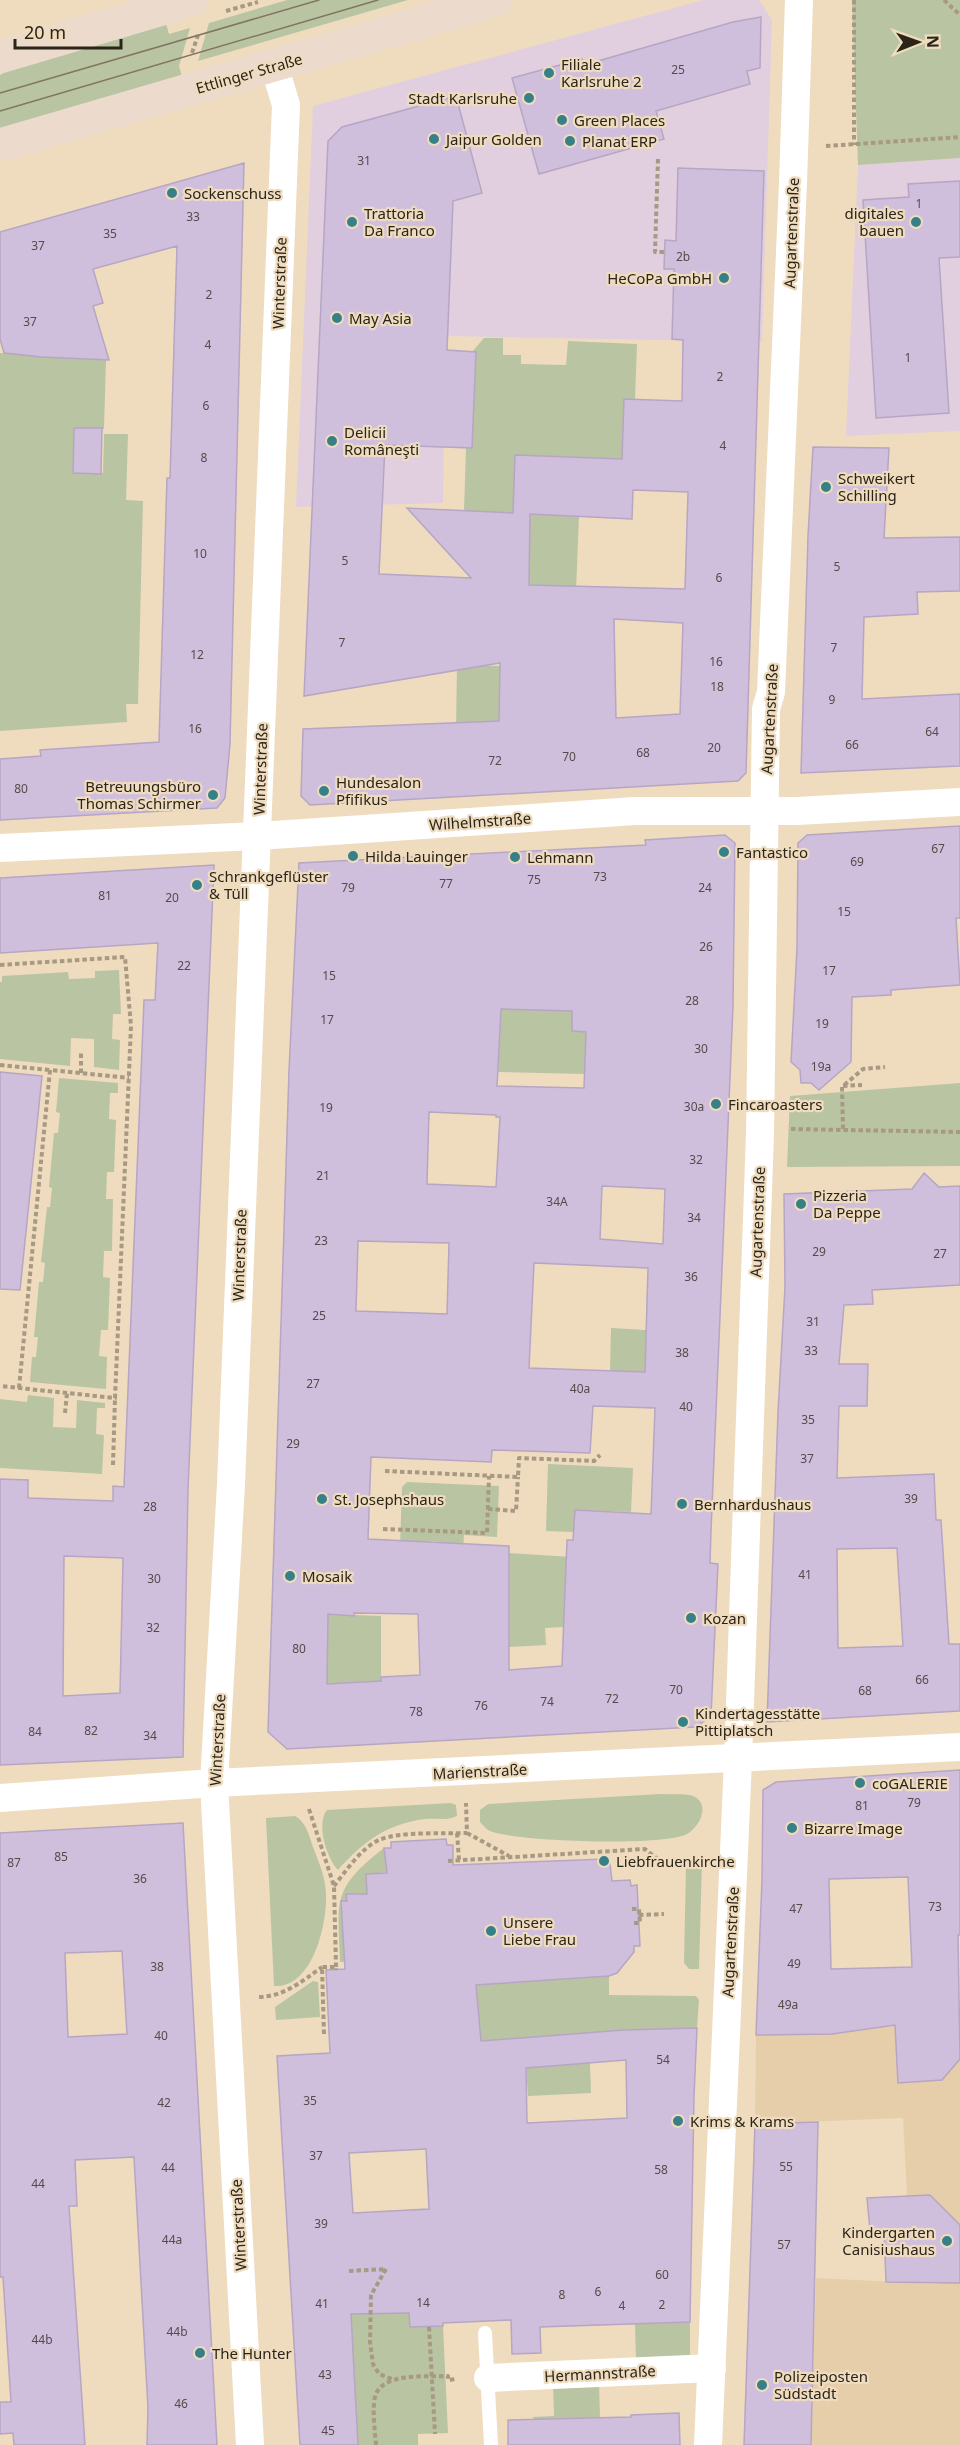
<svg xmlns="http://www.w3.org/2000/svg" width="960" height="2445" viewBox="0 0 960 2445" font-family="'Noto Sans',sans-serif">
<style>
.commercial{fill:#e1cfdf}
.built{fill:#e6ceab}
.green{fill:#b9c4a3}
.building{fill:#cfbfdc;stroke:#b6a6c3;stroke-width:1.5;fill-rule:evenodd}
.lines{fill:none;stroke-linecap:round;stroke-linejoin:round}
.path{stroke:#a89983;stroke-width:4;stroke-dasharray:4.5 3;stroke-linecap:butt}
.lane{stroke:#fff;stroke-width:14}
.street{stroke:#fff;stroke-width:28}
.secondary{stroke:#ecdbcc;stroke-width:33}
.tram{stroke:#817562;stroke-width:1.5}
.poi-dot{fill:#388087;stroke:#efdcbf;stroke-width:2}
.labels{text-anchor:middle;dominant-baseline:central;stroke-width:4.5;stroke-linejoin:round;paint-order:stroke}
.number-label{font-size:12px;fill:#544b4a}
.poi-label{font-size:15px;fill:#2b2419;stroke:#efdcbf;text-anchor:start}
.street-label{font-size:15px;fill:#2b2419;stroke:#efdcbf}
</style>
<rect width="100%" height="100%" fill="#efdcbf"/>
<path class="commercial" d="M703 0H759L772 20 762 342 445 336 443 503 296 507 313 106Z
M960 158V431L846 436 858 165Z"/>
<path class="built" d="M960 2023V2445H811L816 2278 937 2284 932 2195 907 2196 903 2118 755 2124 756 2035 832 2034 890 2026Z"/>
<path class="green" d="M287 0H408L198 61 209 23Z
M852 0H960V158L858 165Z
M165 20 169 34 190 28 179 66 183 80 0 135V75L13 67Z
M484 338H503V355H521V364L566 365 568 341 637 344 635 399 624 400 622 459 516 455 513 513 464 511 466 448 472 447 476 353 472 352Z
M0 353 106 360 104 429 74 428 73 472 103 473 104 434H128L126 500 143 501 138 704H126L127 722 0 731Z
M530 514 579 516 576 592 527 615Z
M457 665 500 666 499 696 529 697V719L456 728Z
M119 970 121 1014H113L112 1039 120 1040 119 1070 94 1067V1039L71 1038 70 1066 0 1059V982H2V976L68 972 69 979 95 978V971Z
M501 1009 572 1011V1031L586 1032 585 1074 498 1072Z
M59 1078 118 1083V1093H110L109 1119 116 1120 114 1172H107L106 1199H113L112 1251H104L103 1277 110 1278 108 1330H101L99 1356 107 1357 106 1389 30 1382 32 1357H36L38 1337H34L39 1282H43L45 1263 41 1262 47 1207H50L52 1188 49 1187 54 1133H58L60 1113 56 1112Z
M960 1083V1166L787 1167 790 1096Z
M611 1328 646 1330 645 1374 610 1371Z
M28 1395 54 1398 53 1427 76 1428 77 1400 105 1403V1408H97L96 1434 104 1435 102 1474 0 1468V1399L27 1402Z
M548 1464 633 1468 631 1512 575 1510 574 1532 546 1531Z
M407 1482 499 1486 497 1537 464 1535 463 1550C444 1538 421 1540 400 1547L402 1487Z
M509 1553 571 1557 566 1569 564 1627 545 1628 546 1645 509 1647Z
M328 1614 381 1616V1681L327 1684Z
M661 1794C671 1795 683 1793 693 1796 712 1804 699 1829 685 1835 658 1846 517 1842 490 1831 486 1829 483 1825 480 1822V1810L488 1804Z
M451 1803 456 1805 457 1816C447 1821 436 1818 425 1819 386 1824 363 1842 338 1870 326 1857 316 1823 327 1810Z
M295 1816C306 1822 309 1835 313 1847 319 1863 326 1878 326 1896 327 1925 312 1989 274 1986L266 1818Z
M384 1848 392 1872 366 1874 367 1899 347 1901 350 1961 340 1962C338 1900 331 1889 384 1848Z
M691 1861H702L699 1969H689L684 1963 686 1865Z
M609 1976V1995L696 1996 699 2000 697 2028 629 2030 460 2043 453 1978Z
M313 1981 318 1982 320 2017 276 2020 275 2007Z
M590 2063 591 2093 528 2096 526 2068Z
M348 2257 405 2313H409L411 2327 443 2326 448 2433 418 2434V2445H358Z
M690 2322V2360L636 2361 635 2324Z
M599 2382 600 2418 534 2420 533 2417 554 2416 553 2384Z"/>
<path class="building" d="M761 17 760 68 747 71 750 84 656 111 664 139 539 174 512 78 582 59 584 65 733 22Z
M456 96 482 193 453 201 447 350 476 352 472 448 385 445 379 574 471 578 407 508 513 513 515 455 622 459 624 399 682 401 683 340 672 339 674 269H664L665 240 676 241 678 168 764 171 746 773 738 781 310 805 301 796 303 729 499 721 500 663 304 696 328 141 342 127ZM633 490 688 492 685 589 529 585 530 514 632 519ZM614 619 683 623 680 714 616 718Z
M244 163 230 744 225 798 217 808 0 820V759L41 756 40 750 159 742 167 478H170L177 246 93 269 103 303 93 306 109 360 42 357 4 353 0 339V232Z
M960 181V257L939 258 949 413 876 418 863 200 909 197 908 184Z
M74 428H102L101 474 73 473Z
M813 447 889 448 884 538 960 537V591L917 592 918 614 864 617 862 699 960 694V766L801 773 808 536Z
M960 826V918H956L960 985 891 990V995L852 997 851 1062 819 1090 811 1083H801L800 1070 791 1062 797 948 798 843 807 835Z
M725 835 735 843 733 1006 711 1531 710 1563 718 1564 711 1716 696 1727 287 1749 268 1732 289 1071 299 863 646 845 645 840ZM501 1009 572 1011V1031L586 1032 584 1088 497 1086ZM429 1112 496 1115V1117H500L496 1187 427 1184ZM602 1186 665 1189 663 1244 600 1239ZM358 1241 449 1243 447 1314 356 1311ZM534 1263 648 1268 645 1372 529 1368ZM593 1406 655 1408 651 1514 575 1510 573 1540H567L562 1666 509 1670V1546L368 1539 371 1457 491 1462 492 1450 590 1453ZM354 1613 418 1614 420 1675 381 1677V1681L327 1684 328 1614 354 1616Z
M214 865 188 1489 183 1757 0 1765V1479L28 1480V1498L113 1501V1486L124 1487 144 1000H155L158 943 0 953V878ZM64 1556 123 1558 120 1693 63 1696Z
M0 1072 42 1076 20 1290 0 1289Z
M924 1173 939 1187 960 1186V1285L872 1290 873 1304 844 1305 839 1364H868L867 1406H839L837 1478 934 1474 936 1520H941L949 1644H960V1711L767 1722 778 1412 785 1287 784 1194 912 1189ZM897 1548 903 1646 838 1648 837 1549Z
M960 1770V1935H958L960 2059 942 2080 898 2083 895 2025 832 2034 756 2035 762 1879 763 1790 776 1782ZM908 1877 912 1967 831 1969 829 1879Z
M183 1823 217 2445H147L148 2408 134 2157 75 2160 77 2206H69L85 2445H14L13 2433 0 2434V2402H11L3 2277H0V1833ZM122 1951 127 2034 68 2037 65 1953Z
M446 1839 447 1845H453V1865L604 1859V1864H610L612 1881 630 1880 631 1886 637 1885 640 1946H634V1952L617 1973 609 1976 476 1985 481 2041 624 2030 697 2028 694 2096 690 2322 540 2327 541 2353 512 2354 511 2320 443 2323V2326L410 2327 409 2313 351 2314 358 2445H300L277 2056 330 2053 326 1970 345 1969 341 1901H347L346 1894H367L366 1874 387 1873 384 1848H391V1842ZM626 2060 627 2118 527 2123 526 2068ZM426 2149 429 2209 353 2213 349 2153Z
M818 2122 811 2445H744L755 2124Z
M930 2195 960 2225V2283L886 2282 884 2230H870L867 2198Z
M679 2413 680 2445H508V2420L631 2417V2415Z"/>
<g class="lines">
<path class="path" d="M854 0V145
M944 0 960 15
M226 11 258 2
M192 53 198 35
M826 146 960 137
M658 159 655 252H665
M0 965 125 957 131 1026 115 1398 0 1386
M0 1065 50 1070
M81 1073V1052
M843 1086 862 1085
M791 1129 960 1132
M843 1129 842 1087 863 1069 885 1067
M19 1388 50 1070 129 1078
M65 1413 67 1393
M113 1465 115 1398
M385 1471 518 1477 519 1458 594 1461 600 1455
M488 1509 516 1511 518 1477
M383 1529 487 1533 489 1476
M309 1809 334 1886 336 1967
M457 1833 459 1860
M467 1833 509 1856
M448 1861 645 1849 665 1865
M334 1886C346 1871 361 1848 379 1840 399 1831 444 1834 467 1833L466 1803
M632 1909H639L640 1923H633
M639 1915 664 1914
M259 1997C285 1996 301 1982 322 1967
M324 2034 322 1967H336V1970
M386 2269 371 2295 370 2342 373 2364 379 2374 392 2379
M349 2271 386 2269
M429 2327 435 2434
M376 2445C375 2432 372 2409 375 2397 381 2372 427 2377 448 2376V2380L457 2379"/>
<path class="lane" d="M485 2333 491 2445"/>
<path class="street" d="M0 848 258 836 635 811H797L960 802
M0 1798 214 1783 960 1747
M488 2378 712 2368
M250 2445 214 1783 231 1484 286 105 274 65
M708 2445 738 1760 760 1133 766 709 771 692 793 183 799 0"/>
<path class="secondary" d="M0 57 193 0
M0 145 497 0"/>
<path class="tram" d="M0 93 319 0
M0 111 378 0"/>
</g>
<g class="poi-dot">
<circle cx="549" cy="73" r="6"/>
<circle cx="529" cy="98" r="6"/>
<circle cx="562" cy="120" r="6"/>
<circle cx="434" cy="139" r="6"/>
<circle cx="570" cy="141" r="6"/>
<circle cx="172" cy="193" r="6"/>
<circle cx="352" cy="222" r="6"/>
<circle cx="916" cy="222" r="6"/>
<circle cx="724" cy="278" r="6"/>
<circle cx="337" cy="318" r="6"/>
<circle cx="332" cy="441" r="6"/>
<circle cx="826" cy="487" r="6"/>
<circle cx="324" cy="791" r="6"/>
<circle cx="213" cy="795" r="6"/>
<circle cx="724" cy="852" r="6"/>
<circle cx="353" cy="856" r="6"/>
<circle cx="515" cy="857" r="6"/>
<circle cx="197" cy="885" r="6"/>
<circle cx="716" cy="1104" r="6"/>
<circle cx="801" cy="1204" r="6"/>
<circle cx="322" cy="1499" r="6"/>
<circle cx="682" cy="1504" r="6"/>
<circle cx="290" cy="1576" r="6"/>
<circle cx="691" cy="1618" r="6"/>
<circle cx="683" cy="1722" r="6"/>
<circle cx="860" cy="1783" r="6"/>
<circle cx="792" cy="1828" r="6"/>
<circle cx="604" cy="1861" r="6"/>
<circle cx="491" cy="1931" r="6"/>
<circle cx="678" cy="2121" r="6"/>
<circle cx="947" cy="2241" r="6"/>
<circle cx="200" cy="2353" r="6"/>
<circle cx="762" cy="2385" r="6"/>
</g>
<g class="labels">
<g class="number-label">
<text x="678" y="69">25</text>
<text x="364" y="160">31</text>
<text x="919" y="203">1</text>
<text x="193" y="216">33</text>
<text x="110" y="233">35</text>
<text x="38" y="245">37</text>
<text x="683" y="256">2b</text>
<text x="209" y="294">2</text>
<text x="30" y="321">37</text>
<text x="208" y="344">4</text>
<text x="908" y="357">1</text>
<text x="720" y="376">2</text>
<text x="206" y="405">6</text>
<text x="723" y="445">4</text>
<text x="204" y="457">8</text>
<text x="200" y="553">10</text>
<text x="345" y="560">5</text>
<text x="837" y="566">5</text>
<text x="719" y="577">6</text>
<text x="342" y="642">7</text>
<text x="834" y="647">7</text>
<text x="197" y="654">12</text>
<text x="716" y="661">16</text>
<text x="717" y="686">18</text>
<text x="832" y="699">9</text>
<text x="195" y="728">16</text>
<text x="932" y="731">64</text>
<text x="852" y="744">66</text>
<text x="714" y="747">20</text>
<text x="643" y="752">68</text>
<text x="569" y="756">70</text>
<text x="495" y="760">72</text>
<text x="21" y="788">80</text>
<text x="938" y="848">67</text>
<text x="857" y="861">69</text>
<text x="600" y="876">73</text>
<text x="534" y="879">75</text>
<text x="446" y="883">77</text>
<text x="348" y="887">79</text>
<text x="705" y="887">24</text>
<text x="105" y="895">81</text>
<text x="172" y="897">20</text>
<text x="844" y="911">15</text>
<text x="706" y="946">26</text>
<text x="184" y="965">22</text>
<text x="829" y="970">17</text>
<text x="329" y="975">15</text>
<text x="692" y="1000">28</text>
<text x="327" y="1019">17</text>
<text x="822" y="1023">19</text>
<text x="701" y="1048">30</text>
<text x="821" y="1066">19a</text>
<text x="694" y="1106">30a</text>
<text x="326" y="1107">19</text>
<text x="696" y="1159">32</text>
<text x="323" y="1175">21</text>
<text x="557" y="1201">34A</text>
<text x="694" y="1217">34</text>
<text x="321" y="1240">23</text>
<text x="819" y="1251">29</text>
<text x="940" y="1253">27</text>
<text x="691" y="1276">36</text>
<text x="319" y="1315">25</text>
<text x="813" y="1321">31</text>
<text x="811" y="1350">33</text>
<text x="682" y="1352">38</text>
<text x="313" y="1383">27</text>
<text x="580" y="1388">40a</text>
<text x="686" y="1406">40</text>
<text x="808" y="1419">35</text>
<text x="293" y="1443">29</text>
<text x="807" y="1458">37</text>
<text x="911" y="1498">39</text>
<text x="150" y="1506">28</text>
<text x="805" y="1574">41</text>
<text x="154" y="1578">30</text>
<text x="153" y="1627">32</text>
<text x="299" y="1648">80</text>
<text x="922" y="1679">66</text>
<text x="676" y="1689">70</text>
<text x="865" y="1690">68</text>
<text x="612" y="1698">72</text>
<text x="547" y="1701">74</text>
<text x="481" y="1705">76</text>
<text x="416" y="1711">78</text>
<text x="91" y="1730">82</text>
<text x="35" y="1731">84</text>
<text x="150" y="1735">34</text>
<text x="914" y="1802">79</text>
<text x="862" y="1805">81</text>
<text x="61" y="1856">85</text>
<text x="14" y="1862">87</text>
<text x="140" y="1878">36</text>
<text x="935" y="1906">73</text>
<text x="796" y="1908">47</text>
<text x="794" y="1963">49</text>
<text x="157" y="1966">38</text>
<text x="788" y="2004">49a</text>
<text x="161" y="2035">40</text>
<text x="663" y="2059">54</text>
<text x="310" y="2100">35</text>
<text x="164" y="2102">42</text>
<text x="316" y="2155">37</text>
<text x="786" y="2166">55</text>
<text x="168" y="2167">44</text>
<text x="661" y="2169">58</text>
<text x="38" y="2183">44</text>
<text x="321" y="2223">39</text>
<text x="172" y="2239">44a</text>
<text x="784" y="2244">57</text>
<text x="662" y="2274">60</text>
<text x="598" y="2291">6</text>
<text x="562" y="2294">8</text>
<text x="423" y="2302">14</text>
<text x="322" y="2303">41</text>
<text x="662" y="2304">2</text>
<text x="622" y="2305">4</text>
<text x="177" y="2331">44b</text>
<text x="42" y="2339">44b</text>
<text x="325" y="2374">43</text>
<text x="181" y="2403">46</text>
<text x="328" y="2430">45</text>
</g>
<g class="poi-label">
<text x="561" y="64">Filiale<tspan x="561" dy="17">Karlsruhe 2</tspan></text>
<text x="517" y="98" text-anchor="end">Stadt Karlsruhe</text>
<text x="574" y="120">Green Places</text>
<text x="446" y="139">Jaipur Golden</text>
<text x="582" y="141">Planat ERP</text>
<text x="184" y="193">Sockenschuss</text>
<text x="364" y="213">Trattoria<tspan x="364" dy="17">Da Franco</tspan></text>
<text x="904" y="213" text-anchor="end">digitales<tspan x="904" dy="17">bauen</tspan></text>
<text x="712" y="278" text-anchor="end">HeCoPa GmbH</text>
<text x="349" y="318">May Asia</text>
<text x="344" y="432">Delicii<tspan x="344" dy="17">Româneşti</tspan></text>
<text x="838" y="478">Schweikert<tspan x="838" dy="17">Schilling</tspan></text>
<text x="336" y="782">Hundesalon<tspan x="336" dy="17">Pfifikus</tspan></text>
<text x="201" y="786" text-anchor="end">Betreuungsbüro<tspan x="201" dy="17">Thomas Schirmer</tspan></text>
<text x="736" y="852">Fantastico</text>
<text x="365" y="856">Hilda Lauinger</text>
<text x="527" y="857">Lehmann</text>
<text x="209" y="876">Schrankgeflüster<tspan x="209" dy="17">&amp; Tüll</tspan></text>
<text x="728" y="1104">Fincaroasters</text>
<text x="813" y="1195">Pizzeria<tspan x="813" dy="17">Da Peppe</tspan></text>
<text x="334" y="1499">St. Josephshaus</text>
<text x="694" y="1504">Bernhardushaus</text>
<text x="302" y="1576">Mosaik</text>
<text x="703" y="1618">Kozan</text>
<text x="695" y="1713">Kindertagesstätte<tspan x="695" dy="17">Pittiplatsch</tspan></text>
<text x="872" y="1783">coGALERIE</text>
<text x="804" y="1828">Bizarre Image</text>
<text x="616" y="1861">Liebfrauenkirche</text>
<text x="503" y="1922">Unsere<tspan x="503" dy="17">Liebe Frau</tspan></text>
<text x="690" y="2121">Krims &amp; Krams</text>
<text x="935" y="2232" text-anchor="end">Kindergarten<tspan x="935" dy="17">Canisiushaus</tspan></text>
<text x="212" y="2353">The Hunter</text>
<text x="774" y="2376">Polizeiposten<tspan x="774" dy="17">Südstadt</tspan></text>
</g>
<g class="street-label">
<text transform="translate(249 73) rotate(-16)">Ettlinger Straße</text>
<text transform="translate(791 233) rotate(-88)">Augartenstraße</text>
<text transform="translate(279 283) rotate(-88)">Winterstraße</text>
<text transform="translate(769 719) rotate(-87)">Augartenstraße</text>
<text transform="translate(260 769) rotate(-88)">Winterstraße</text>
<text transform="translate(480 821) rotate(-4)">Wilhelmstraße</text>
<text transform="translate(757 1222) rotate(-88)">Augartenstraße</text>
<text transform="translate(239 1255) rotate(-88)">Winterstraße</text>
<text transform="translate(217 1740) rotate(-87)">Winterstraße</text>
<text transform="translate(480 1771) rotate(-3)">Marienstraße</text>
<text transform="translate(730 1942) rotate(-87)">Augartenstraße</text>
<text transform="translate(238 2225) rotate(-93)">Winterstraße</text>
<text transform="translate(600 2373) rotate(-3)">Hermannstraße</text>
</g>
</g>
<g transform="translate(918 42) rotate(89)" stroke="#efdcbf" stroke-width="4.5" paint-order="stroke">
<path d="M0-4.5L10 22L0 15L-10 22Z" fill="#2b2419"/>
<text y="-9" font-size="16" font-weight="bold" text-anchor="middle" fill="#2b2419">N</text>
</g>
<path d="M15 39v9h106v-9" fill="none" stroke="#2b2419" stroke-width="3"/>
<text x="24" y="39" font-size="18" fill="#2b2419" stroke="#efdcbf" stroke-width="4.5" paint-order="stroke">20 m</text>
</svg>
